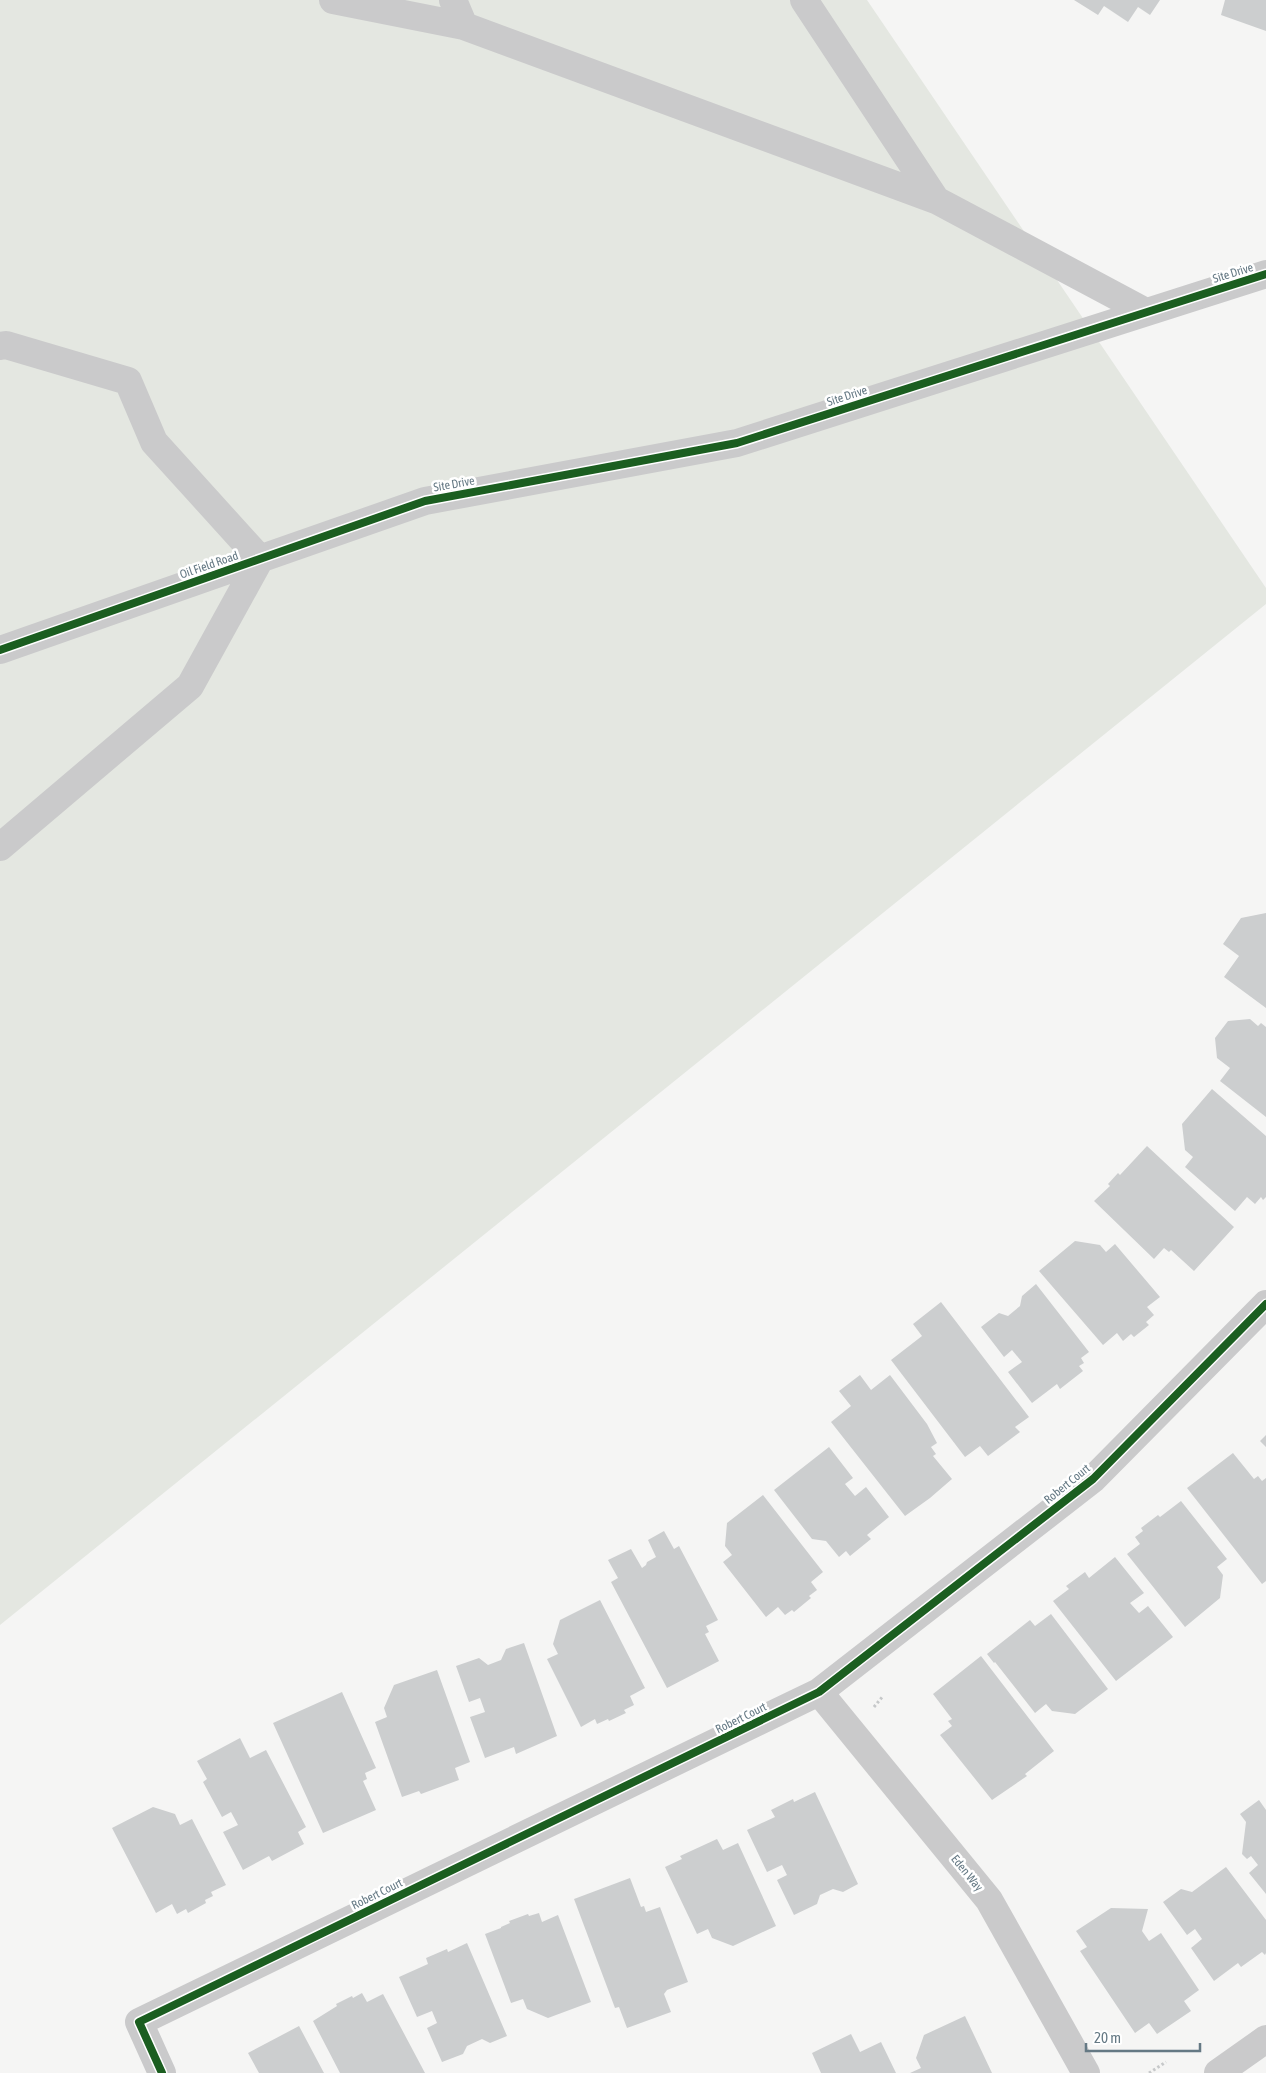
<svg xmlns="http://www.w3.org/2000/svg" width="1266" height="2073" viewBox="0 0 1266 2073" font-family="'Asap Condensed',sans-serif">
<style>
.green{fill:#e4e7e1}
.building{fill:#cccecf}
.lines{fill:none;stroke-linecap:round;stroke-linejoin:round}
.path{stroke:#c6c8c9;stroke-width:3;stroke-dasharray:2.5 2.5;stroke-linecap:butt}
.minor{stroke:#cacacb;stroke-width:28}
.cycleway-casing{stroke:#fff;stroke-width:11}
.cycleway{stroke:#1b5e20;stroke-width:8}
.labels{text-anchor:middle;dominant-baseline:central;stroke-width:5;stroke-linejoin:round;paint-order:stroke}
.street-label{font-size:12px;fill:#657984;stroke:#fff}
</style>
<rect width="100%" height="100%" fill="#f5f5f4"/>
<path class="green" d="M0 0H867L1266 588V604L0 1625Z"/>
<path class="building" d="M1074 0H1160L1150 15 1138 7 1128 22 1104 6 1098 15Z
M1225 0H1266V31L1221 15Z
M1266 913V1008L1224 977 1239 956 1223 944 1241 918Z
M1250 1019 1258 1026 1261 1023 1266 1027V1117L1220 1081 1230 1068 1217 1058 1215 1038 1228 1021Z
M1212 1089 1266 1136V1197L1263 1200 1261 1197 1255 1204 1247 1197 1235 1211 1185 1167 1193 1157 1185 1150 1182 1124Z
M1147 1146 1234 1227 1194 1271 1171 1250 1169 1252 1164 1248 1154 1259 1094 1201 1110 1186 1108 1184 1118 1173 1120 1175Z
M1075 1241 1100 1245 1106 1252 1115 1244 1160 1297 1147 1307 1154 1315 1146 1322 1149 1325 1134 1337 1131 1334 1123 1341 1117 1333 1103 1345 1039 1271Z
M1036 1284 1089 1352 1081 1358 1084 1363 1079 1366 1083 1371 1060 1389 1057 1384 1032 1403 1008 1372 1022 1362 1012 1350 1004 1357 981 1327 999 1313 1008 1316 1020 1306 1022 1296Z
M941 1302 1029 1417 1015 1427 1020 1432 988 1456 980 1446 965 1457 891 1360 922 1336 913 1324Z
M860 1375 871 1390 890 1375 927 1424 937 1443 931 1447 936 1454 933 1456 952 1479 930 1498 905 1516 831 1422 851 1406 839 1391Z
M1266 1435V1447L1260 1441Z
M829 1447 853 1478 845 1484 855 1496 866 1487 889 1517 867 1535 871 1539 850 1556 846 1551 839 1557 826 1541 812 1539 774 1490Z
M1233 1453 1254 1479 1258 1476 1262 1481 1266 1478V1581L1262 1584 1187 1488Z
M763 1495 823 1572 811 1582 817 1590 809 1596 811 1598 794 1612 792 1610 785 1615 778 1607 766 1617 723 1562 732 1555 725 1546 727 1523Z
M1181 1501 1227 1559 1217 1567 1223 1575 1220 1598 1185 1627 1127 1554 1140 1544 1135 1537 1143 1531 1141 1528 1158 1515 1160 1517Z
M664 1531 674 1549 679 1546 718 1620 706 1626 709 1632 705 1634 719 1661 667 1688 611 1582 618 1578 608 1560 631 1549 642 1568 646 1565 647 1562 656 1557 648 1540Z
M1115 1557 1144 1593 1130 1603 1139 1613 1148 1606 1173 1637 1116 1681 1053 1601 1069 1589 1066 1586 1085 1572 1089 1578Z
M600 1600 645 1688 630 1696 634 1705 624 1710 626 1713 609 1721 608 1719 597 1724 595 1719 581 1727 547 1659 558 1654 553 1644 560 1620Z
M1051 1614 1108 1689 1075 1714 1052 1711 1046 1704 1035 1713 995 1662 994 1663 987 1654 1030 1620 1035 1626Z
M524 1643 557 1736 516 1754 514 1747 485 1758 470 1717 485 1712 480 1698 469 1702 456 1666 479 1658 488 1665 501 1660 506 1649Z
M981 1656 1054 1751 1025 1774 1027 1776 992 1800 940 1735 952 1726 948 1721 952 1719 933 1694Z
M437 1670 470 1762 455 1768 459 1780 421 1794 419 1791 402 1797 375 1722 387 1717 384 1708 394 1685Z
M342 1692 376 1768 365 1773 367 1779 363 1781 376 1810 323 1833 273 1723Z
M240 1738 250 1758 266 1750 306 1827 298 1832 304 1844 272 1861 269 1856 243 1870 223 1832 238 1825 231 1812 222 1817 203 1782 207 1779 197 1761Z
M815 1792 858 1884 843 1892 833 1889 820 1895 817 1904 794 1915 777 1880 787 1875 782 1865 767 1872 747 1830 775 1817 771 1810 793 1799 794 1802Z
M1259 1800 1266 1810V1894L1249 1873 1258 1865 1251 1856 1247 1859 1242 1854 1246 1822 1240 1814Z
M153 1807 175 1814 180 1825 192 1819 226 1885 211 1892 213 1896 205 1900 206 1903 188 1913 186 1909 177 1914 172 1904 156 1913 112 1828Z
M717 1839 723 1850 738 1843 776 1926 733 1946 712 1938 708 1929 697 1934 665 1867 682 1859 680 1856Z
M1226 1867 1266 1920V1953L1265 1955 1262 1952 1241 1967 1238 1963 1214 1981 1191 1948 1202 1939 1195 1929 1187 1935 1163 1902 1181 1889 1192 1892Z
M630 1878 641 1907 644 1906 646 1912 660 1907 688 1982 667 1990 664 1994 671 2012 627 2028 619 2007 615 2008 574 1899Z
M1111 1908 1148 1909 1142 1931 1149 1941 1161 1933 1199 1990 1184 2001 1191 2011 1157 2034 1149 2023 1135 2033 1080 1951 1087 1947 1076 1931Z
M539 1913 542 1922 558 1915 591 2002 548 2018 527 2009 523 1999 511 2003 485 1934 501 1928V1927L510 1923 509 1921 528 1914 529 1916Z
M467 1943 507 2036 490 2043 482 2039 467 2046 463 2054 442 2062 427 2028 437 2023 432 2011 417 2017 399 1977 428 1964 426 1958 447 1949 448 1952Z
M362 1993 367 2002 383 1994 425 2073H340L313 2021 337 2006 336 2004 352 1996 353 1998Z
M965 2016 992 2073H910L921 2068 916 2058 924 2035Z
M299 2026 324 2073H259L248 2053Z
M851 2034 860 2052 881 2042 896 2073H821L812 2053Z"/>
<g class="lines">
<path class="path" d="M874 1707 883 1696
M1149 2073 1166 2062"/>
<path class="minor" d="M333 0 464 26 936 200 1146 312
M453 0 464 26
M804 0 936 200
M0 346 6 345 128 381 154 442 260 559 190 686 0 847
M0 650 425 501 737 443 1266 274
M819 1692 989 1900 1086 2073
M162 2073 139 2022 819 1692 1093 1479 1266 1304
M1218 2073 1266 2039"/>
<defs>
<path id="cycleway" d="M0 650 425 501 737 443 1266 274
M162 2073 139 2022 819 1692 1093 1479 1266 1304"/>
</defs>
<use href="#cycleway" class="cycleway-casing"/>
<use href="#cycleway" class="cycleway"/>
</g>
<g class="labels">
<g class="street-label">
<text transform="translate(1233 273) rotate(-17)">Site Drive</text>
<text transform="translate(847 396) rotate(-18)">Site Drive</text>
<text transform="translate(454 484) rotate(-10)">Site Drive</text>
<text transform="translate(209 565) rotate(-19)">Oil Field Road</text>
<text transform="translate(1067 1484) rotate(-39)">Robert Court</text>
<text transform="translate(741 1718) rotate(-26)">Robert Court</text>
<text transform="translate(967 1873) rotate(51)">Eden Way</text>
<text transform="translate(377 1894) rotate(-26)">Robert Court</text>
</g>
</g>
<path d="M1086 2043v8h114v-8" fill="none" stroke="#657984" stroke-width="2.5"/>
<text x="1094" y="2043" font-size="15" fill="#657984" stroke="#ffffff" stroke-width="4" paint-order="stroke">20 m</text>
</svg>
